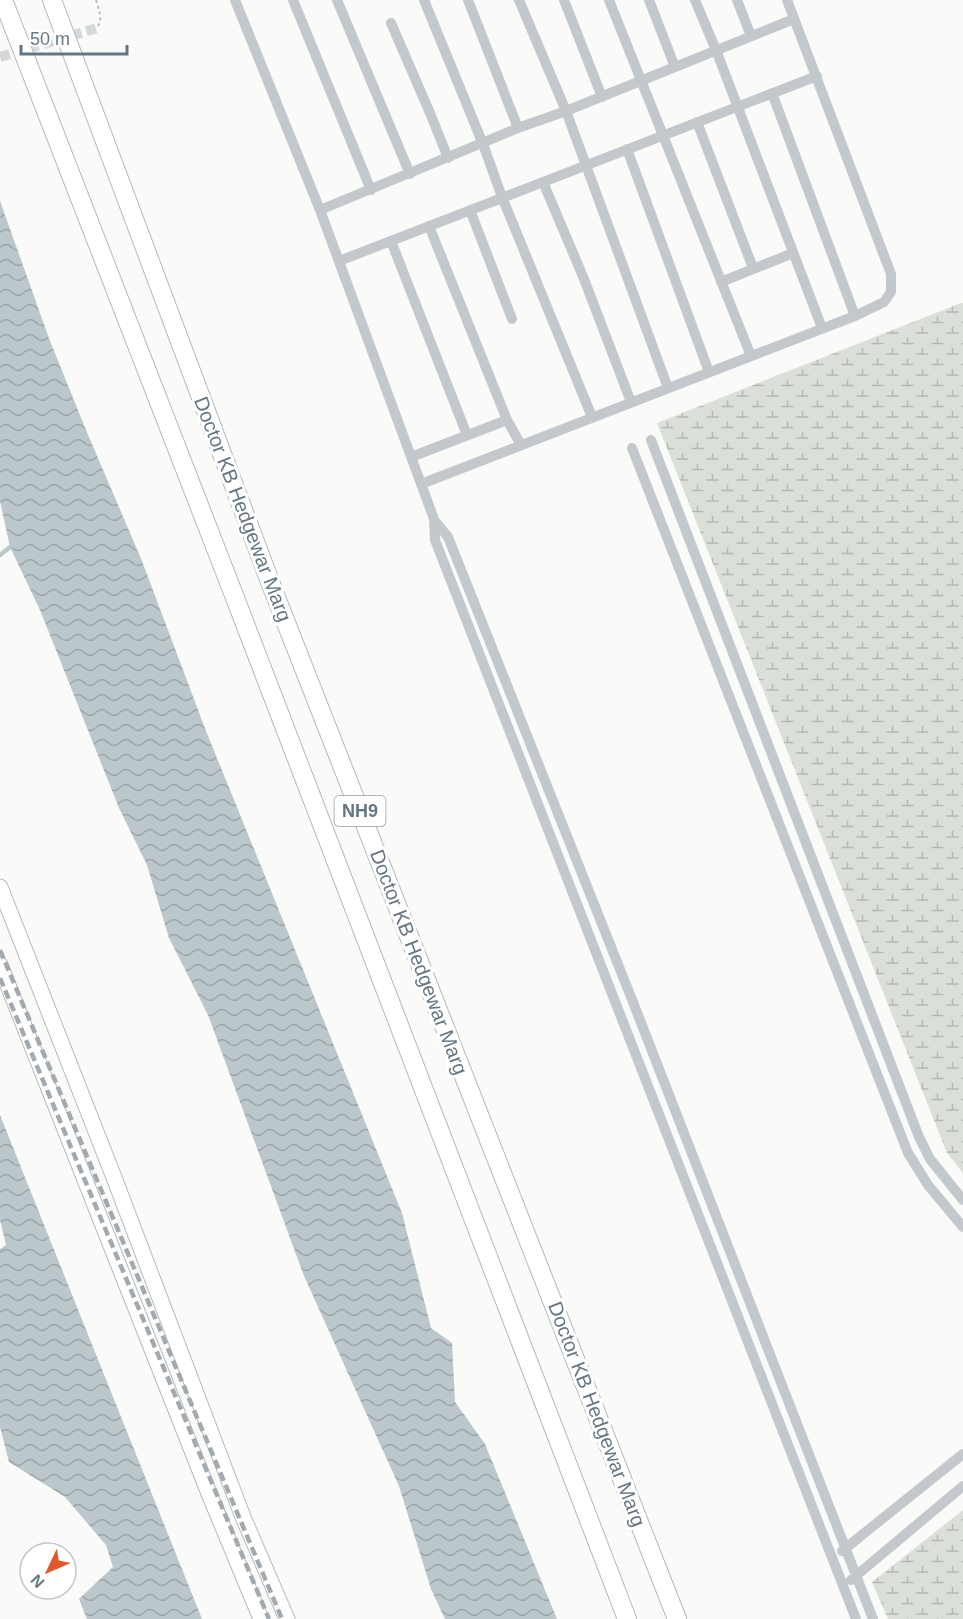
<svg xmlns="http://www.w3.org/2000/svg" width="963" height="1619" viewBox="0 0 963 1619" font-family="Helvetica,sans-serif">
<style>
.wetland{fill:url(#wetland-marsh)}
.water{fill:url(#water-waves)}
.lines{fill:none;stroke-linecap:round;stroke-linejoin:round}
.stream{stroke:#bbc7cb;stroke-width:4.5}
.minor-tunnel{stroke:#d5d9db;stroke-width:10;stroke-dasharray:10 5;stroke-linecap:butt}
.secondary-casing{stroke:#b3babf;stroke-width:17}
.trunk-casing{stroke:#b4b9bd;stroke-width:20}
.path{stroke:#bbbfc2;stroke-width:2;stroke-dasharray:3 3;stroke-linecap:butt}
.minor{stroke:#c3c8cc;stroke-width:10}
.secondary{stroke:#fff;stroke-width:15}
.trunk{stroke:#fff;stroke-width:18}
.rail{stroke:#a2aab0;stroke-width:4.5;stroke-dasharray:9 4.5;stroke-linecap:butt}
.labels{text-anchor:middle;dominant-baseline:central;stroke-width:6;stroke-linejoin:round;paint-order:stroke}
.shield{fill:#fff;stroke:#939fa8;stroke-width:1.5}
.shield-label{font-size:18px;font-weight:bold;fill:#657683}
.street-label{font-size:20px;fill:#657683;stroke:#fff}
</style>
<defs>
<pattern id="wetland-marsh" width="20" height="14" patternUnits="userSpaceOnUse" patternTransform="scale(1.5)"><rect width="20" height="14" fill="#dadfd7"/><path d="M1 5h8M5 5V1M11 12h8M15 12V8" fill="none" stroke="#b4b9b4"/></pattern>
<pattern id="water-waves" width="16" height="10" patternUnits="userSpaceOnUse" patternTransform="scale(1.5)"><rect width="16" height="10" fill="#bbc7cb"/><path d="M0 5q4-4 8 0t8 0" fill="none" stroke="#9ca6aa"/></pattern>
</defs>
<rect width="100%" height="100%" fill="#fafaf8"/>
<path class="wetland" d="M961 303H963V1173L947 1153 657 423Z
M963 1510V1619H888L872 1582Z"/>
<path class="water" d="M0 201 50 341 86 430 142 561 206 731 402 1213 431 1328 452 1343 455 1402 485 1444 557 1619H445L431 1589 399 1486 304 1276 208 1015 169 938 147 865 119 808 40 610 10 547 0 501Z
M0 1115 202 1619H87L79 1599 113 1567 106 1545 65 1497 9 1462 0 1427V1249L6 1245 0 1220Z"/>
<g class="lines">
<path class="stream" d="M0 555 14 544"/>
<path class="minor-tunnel" d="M0 57 97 28"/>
<defs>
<path id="secondary" d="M0 887 115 1180 243 1517 287 1619
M0 965 210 1496 261 1619"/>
<path id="trunk" d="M3 0 237 603 627 1619
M52 0 272 587 677 1619"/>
</defs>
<use href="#secondary" class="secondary-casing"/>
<use href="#trunk" class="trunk-casing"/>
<path class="path" d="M96 0C99 10 103 19 97 28"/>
<path class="minor" d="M235 0 320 210 434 519 435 540 856 1619
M293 0 371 190
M337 0 410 174
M424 0 483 144 502 197 592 417
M468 0 518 128
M519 0 566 111 668 388
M564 0 602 97
M609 0 751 356
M649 0 675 67
M695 0 716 50 822 328
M737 0 751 36
M391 23 430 113 448 158
M772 93 855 316
M697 122 753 268
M627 149 709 372
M543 182 584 279 631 402
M320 210 518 128 566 111 794 19
M470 210 512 319
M429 226 507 420 521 445
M391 241 467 435
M339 261 817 76
M721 282 793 253
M651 440 919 1137 930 1159 963 1200
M632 448 908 1153 928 1185 963 1227
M411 457 507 420
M421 484 855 316 884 302 891 292V274L787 0
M434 520 448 537 631 997 873 1619
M842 1551 963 1454
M851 1580 963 1486"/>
<use href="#secondary" class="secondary"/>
<use href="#trunk" class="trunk"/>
<path class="rail" d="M0 950 282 1619
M0 978 269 1619"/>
</g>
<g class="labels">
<rect class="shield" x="334.5" y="796" width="51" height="30" rx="4.5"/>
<g class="shield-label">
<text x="360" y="811">NH9</text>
</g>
<g class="street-label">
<text transform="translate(243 509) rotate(69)">Doctor KB Hedgewar Marg</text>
<text transform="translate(419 962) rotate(69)">Doctor KB Hedgewar Marg</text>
<text transform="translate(597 1414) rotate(69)">Doctor KB Hedgewar Marg</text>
</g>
</g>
<g transform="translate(48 1571) rotate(226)"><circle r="28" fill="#ffffff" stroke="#c1c8cd" stroke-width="1.5"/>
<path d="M0-4.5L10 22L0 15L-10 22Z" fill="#e4572e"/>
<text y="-9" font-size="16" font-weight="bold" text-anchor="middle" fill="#657683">N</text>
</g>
<path d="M21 45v9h106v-9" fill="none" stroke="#657683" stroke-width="3"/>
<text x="30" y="45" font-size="18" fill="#657683" stroke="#ffffff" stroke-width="4.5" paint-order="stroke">50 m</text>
</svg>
